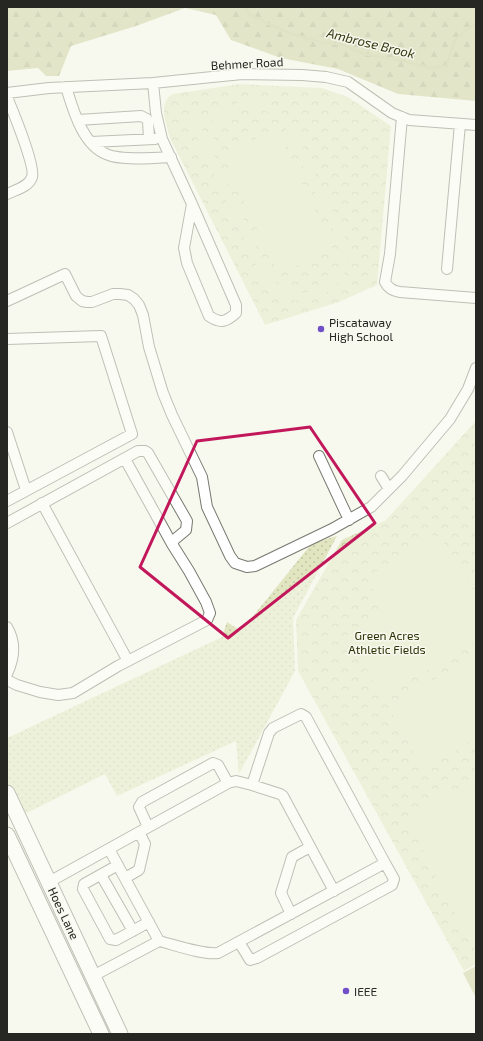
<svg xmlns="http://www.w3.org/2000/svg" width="483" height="1041" viewBox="0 0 483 1041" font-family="'Exo 2',sans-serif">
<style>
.grass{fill:url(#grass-dots)}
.forest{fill:url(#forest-firs)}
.park{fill:url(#park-crowns)}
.pitch{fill:#e2e6c0;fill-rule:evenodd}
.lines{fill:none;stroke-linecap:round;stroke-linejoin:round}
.stream{stroke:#c1c690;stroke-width:2.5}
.minor-casing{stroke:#787970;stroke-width:12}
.highway-casing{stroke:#787970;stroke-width:17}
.minor{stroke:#fff;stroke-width:10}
.highway{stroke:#fff;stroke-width:15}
.marked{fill:none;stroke:#c2185b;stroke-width:3;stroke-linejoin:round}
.poi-dot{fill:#714fc8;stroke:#f7f9ef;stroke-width:1.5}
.labels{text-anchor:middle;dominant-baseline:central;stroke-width:3;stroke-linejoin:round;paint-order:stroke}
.street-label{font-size:12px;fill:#262623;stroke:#f7f9ef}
.poi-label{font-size:12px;fill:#262623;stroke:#f7f9ef;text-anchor:start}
.park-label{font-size:12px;fill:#2f3106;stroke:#f7f9ef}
.water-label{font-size:13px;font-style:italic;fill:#373910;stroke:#f7f9ef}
</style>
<defs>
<pattern id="grass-dots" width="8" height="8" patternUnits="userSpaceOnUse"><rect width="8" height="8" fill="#e2e6c0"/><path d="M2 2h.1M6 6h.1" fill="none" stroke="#c2c5a5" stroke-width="1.8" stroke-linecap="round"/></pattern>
<pattern id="forest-firs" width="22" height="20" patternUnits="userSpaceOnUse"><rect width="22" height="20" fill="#c8cd97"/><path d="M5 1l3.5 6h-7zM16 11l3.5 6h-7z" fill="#acb082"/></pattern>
<pattern id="park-crowns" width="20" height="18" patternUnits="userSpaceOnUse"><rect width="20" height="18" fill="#e2e6c0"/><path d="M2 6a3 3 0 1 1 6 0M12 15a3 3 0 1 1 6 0" fill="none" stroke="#c2c5a5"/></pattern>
</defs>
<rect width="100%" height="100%" fill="#f7f9ef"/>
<path class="grass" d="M337 536 293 618 295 671 239 774 236 741 117 796 105 774 21 816 7 784V738L222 637 227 622 241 631 312 543Z"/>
<path class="forest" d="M7 7H476V101L398 94 338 69 281 58 231 40 216 15 185 8 136 26 71 46 59 76H46L38 68 7 71Z
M476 966V998L463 973Z"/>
<path class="park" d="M240 84 322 88 348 97 391 126 377 285 339 302 265 325 170 138C166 123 157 103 173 94Z
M476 418V964L464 971 298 671 296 620 342 540 386 520 474 423Z"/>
<path class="pitch" d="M245 101C265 101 277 106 290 121L346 240C347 248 349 257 347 265 346 273 341 280 335 286 319 302 290 307 272 290 268 286 265 281 262 277L187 117 195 113 206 138C211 116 224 106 245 101ZM250 108C265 109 275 114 284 125L338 239C341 250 342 262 336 273 327 292 300 298 282 287 277 284 273 279 269 274L215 158C208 131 223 112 250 108Z
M277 129 333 249 278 274 222 154Z
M432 535 441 537 458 571 461 569 476 595V642L382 696 347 635 391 609 376 594 366 578Z
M476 655V738L424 770 388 707Z
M476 786V939L468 938 406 818C426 800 449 788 476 786Z"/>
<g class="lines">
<path class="stream" d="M246 7 249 14 269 24 289 33 320 42 344 45 364 54 403 61 430 68 446 66 455 40 469 28 476 25
M7 9 11 7"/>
<defs>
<path id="minor" d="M153 83 156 113 162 139 192 204 236 305V313C226 322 221 324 209 316L187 263 184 248 192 204
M66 87C73 109 82 144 106 154 121 161 155 158 171 157
M7 93 49 88 153 83 242 74 302 75 326 77 348 82 392 113 409 120 476 125
M7 97C12 109 36 167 32 177 29 187 15 190 7 194
M402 117 390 254 385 282C388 288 393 291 400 292L476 298
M78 120 141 116 147 119 148 121 149 139
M91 142 155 139
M447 269 460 124
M7 301 65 274 76 296 82 301 87 302H92L113 294H120L128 295 134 299 139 305 143 315 149 347 163 393 172 415 202 477 207 507 230 556 235 563 247 567 255 566 332 529 371 507 402 476 450 419 468 389 476 368
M7 339 101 336 132 434 7 501
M7 432 26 490
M319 456 349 520
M125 459 172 544
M381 476 389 489
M42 503 128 661
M7 523 138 451H145L148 453 187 521 186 530 174 540 172 544 189 571 206 602 210 613 207 620 118 666 73 693 58 695 40 692 17 685 7 680
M7 627C16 642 14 659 7 674
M148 827 139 807 142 802 213 763 218 765 228 783
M109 849 159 941
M118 865 84 884 83 889 110 939 116 940 149 922
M101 875 133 931
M125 878 139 870 145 844 139 832
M49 882 228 783 236 781 252 785
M334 891 283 796 280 794 252 785 269 733 273 728 301 714 306 717 385 863
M291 914 281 893 292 857 310 847
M93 976 159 941C175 945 203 955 218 953L385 863 394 879 392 885 257 958 250 960 239 942"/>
<path id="highway" d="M7 793 120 1034
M7 835 101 1034"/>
</defs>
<use href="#minor" class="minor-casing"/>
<use href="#highway" class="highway-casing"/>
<use href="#minor" class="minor"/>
<use href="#highway" class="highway"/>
</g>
<path d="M0 0H483V1041H0ZM310 427 375 523 228 638 140 567 197 441Z" fill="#f7f9ef" fill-opacity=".55" fill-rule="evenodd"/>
<path class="marked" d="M310 427 375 523 228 638 140 567 197 441Z"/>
<g class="poi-dot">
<circle cx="321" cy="329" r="4"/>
<circle cx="346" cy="991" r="4"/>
</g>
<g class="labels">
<g class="street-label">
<text transform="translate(247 63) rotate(-3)">Behmer Road</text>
<text transform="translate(64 913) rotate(65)">Hoes Lane</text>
</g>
<g class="poi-label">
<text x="329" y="322">Piscataway<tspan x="329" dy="14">High School</tspan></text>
<text x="354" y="991">IEEE</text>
</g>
<g class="park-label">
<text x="387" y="635">Green Acres<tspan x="387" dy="14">Athletic Fields</tspan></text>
</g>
<g class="water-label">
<text transform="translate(371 43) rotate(14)">Ambrose Brook</text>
</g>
</g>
<rect width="483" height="1041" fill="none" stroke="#262623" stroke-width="16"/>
</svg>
